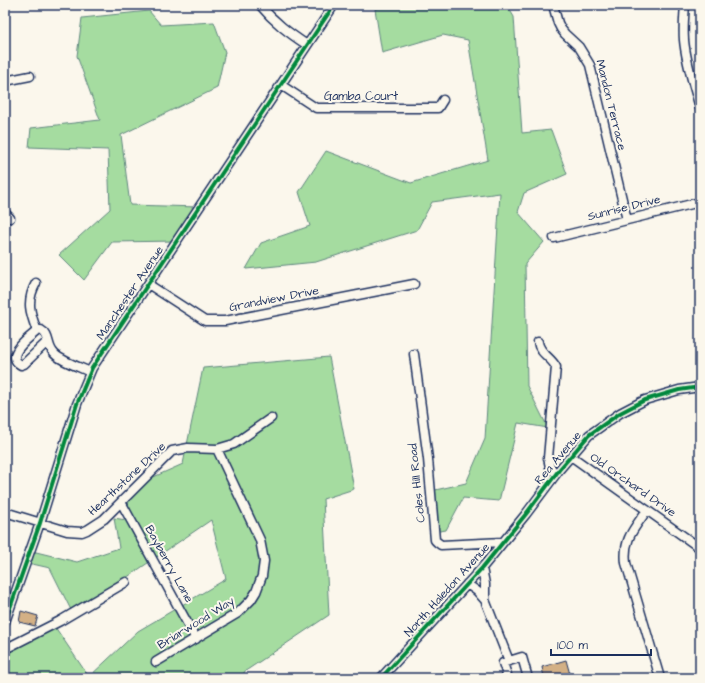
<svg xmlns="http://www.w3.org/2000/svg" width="705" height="683" viewBox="0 0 705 683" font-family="'Architects Daughter',sans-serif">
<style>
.green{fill:#a5dca0;stroke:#60867f}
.building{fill:#d3b085;stroke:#1b2f5e}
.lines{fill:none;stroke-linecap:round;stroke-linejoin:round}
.minor-casing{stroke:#1b2f5e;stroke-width:11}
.minor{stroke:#fbf7ec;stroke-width:8}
.cycleway-casing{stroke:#fbf7ec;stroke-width:6}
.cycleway{stroke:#00873e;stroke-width:4}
.labels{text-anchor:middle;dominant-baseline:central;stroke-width:4;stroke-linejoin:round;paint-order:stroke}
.street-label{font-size:12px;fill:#1b2f5e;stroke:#fbf7ec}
</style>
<rect width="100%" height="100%" fill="#fbf7ec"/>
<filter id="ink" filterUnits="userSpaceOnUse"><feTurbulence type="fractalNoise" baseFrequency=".025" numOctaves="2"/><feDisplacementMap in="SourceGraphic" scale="8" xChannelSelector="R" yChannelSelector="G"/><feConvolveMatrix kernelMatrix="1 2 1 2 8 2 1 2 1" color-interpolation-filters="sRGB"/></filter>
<g filter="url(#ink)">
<path class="green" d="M389 5H507L514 17 522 133 551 130 567 174 524 193 518 212 544 242 525 264 527 386 548 428 518 423 499 501 463 498 446 530 434 532 431 491 466 483 485 439 500 193 432 202 417 230 316 262 246 269 261 243 310 226 299 192 326 151 411 183 488 160 468 40 443 35 382 53 375 9Z
M149 11 161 25 214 22 225 52 217 88 121 135 130 205 199 207 177 241 112 242 84 280 59 255 110 209 108 150 29 147 31 128 100 120 77 56 82 18Z
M329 357 354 489 323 499 329 615 244 672 245 678H5V646L53 624 89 677 138 631 226 579 211 520 73 614 50 568 28 563 32 551 77 562 119 548 114 518 126 520 131 487 183 464 203 368Z"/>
<path class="building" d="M21 611 38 616 35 626 19 622Z
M566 660 571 678H544L542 667Z"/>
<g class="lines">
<defs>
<path id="minor" d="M260 5C274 22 289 33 307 45
M553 5 558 23 561 29 565 34 579 47 590 65 627 220
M685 5C684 17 683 28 684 40 686 63 694 86 700 108
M5 81 30 76
M281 85 316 108H438L443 100
M5 213 10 218
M554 238 700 202
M36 283C26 301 30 313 37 331
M148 284 205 321H225L414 284
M48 341 24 364 21 365C3 356 30 337 37 331L41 330C50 335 47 345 53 352 58 360 80 367 90 372
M538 342C539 353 552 358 556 367L548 458 550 467 556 474
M414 354 428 459 435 540 437 542 441 545 503 542
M571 456 700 548
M121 502 196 639
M647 510C634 529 623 539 626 563L660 678
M5 512 67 531 82 532 87 530 104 519 172 451 188 448 217 449 234 444 271 418
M467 584 477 591 485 600V584L482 568
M485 600 509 661 503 663 508 678
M5 622 40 523 77 404 92 368 334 5
M5 649 60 621 126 582
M509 661 522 657 528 678
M156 662 238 613 251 600 256 592 262 576 264 561 260 540 217 449
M381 678 482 568 526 514 559 470 589 435 620 413 645 400 679 390 700 387"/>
</defs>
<use href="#minor" class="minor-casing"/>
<use href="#minor" class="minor"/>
<defs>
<path id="cycleway" d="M5 622 40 523 77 404 92 368 334 5
M381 678 482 568 526 514 559 470 589 435 620 413 645 400 679 390 700 387"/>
</defs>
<use href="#cycleway" class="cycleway-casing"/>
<use href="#cycleway" class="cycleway"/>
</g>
</g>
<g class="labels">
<g class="street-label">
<text x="361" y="96">Gamba Court</text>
<text transform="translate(611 105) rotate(76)">Mandon Terrace</text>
<text transform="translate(624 208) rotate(-14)">Sunrise Drive</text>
<text transform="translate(130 293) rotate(-56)">Manchester Avenue</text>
<text transform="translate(274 299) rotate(-11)">Grandview Drive</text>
<text transform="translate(558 458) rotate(-50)">Rea Avenue</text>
<text transform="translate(127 479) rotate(-43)">Hearthstone Drive</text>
<text transform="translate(417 483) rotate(-96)">Coles Hill Road</text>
<text transform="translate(633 485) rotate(35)">Old Orchard Drive</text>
<text transform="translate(169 564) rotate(61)">Bayberry Lane</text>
<text transform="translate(447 590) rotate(-48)">North Haledon Avenue</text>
<text transform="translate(196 623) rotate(-32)">Briarwood Way</text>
</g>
</g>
<rect width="705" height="683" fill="none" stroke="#fbf7ec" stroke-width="20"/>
<rect x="10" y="10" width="685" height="663" fill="none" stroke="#1b2f5e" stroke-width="1.5" filter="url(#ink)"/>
<path d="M551 649v6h100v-6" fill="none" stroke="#1b2f5e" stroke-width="2"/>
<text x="557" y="649" font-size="12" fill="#1b2f5e" stroke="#fbf7ec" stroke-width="3" paint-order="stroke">100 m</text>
</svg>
